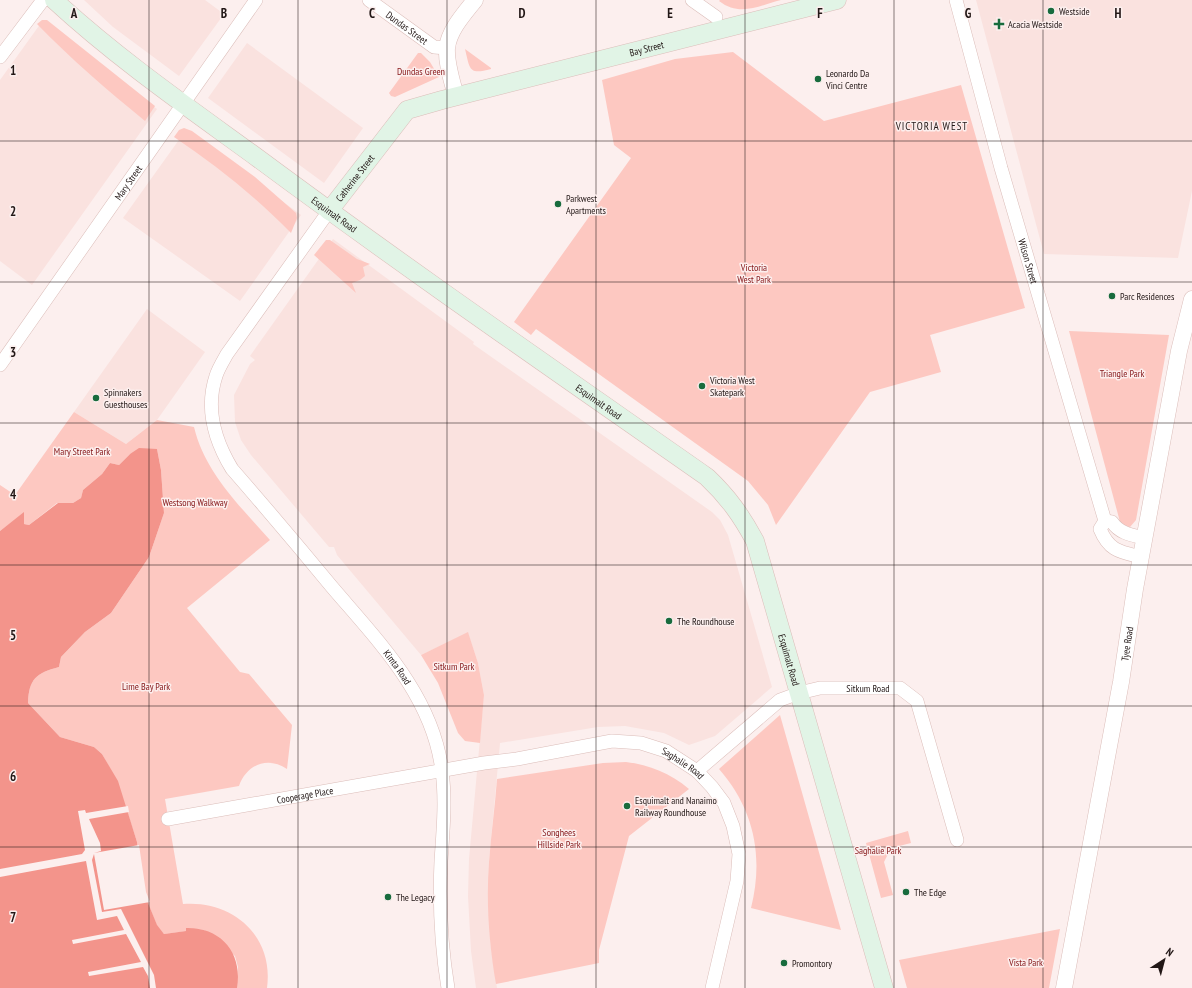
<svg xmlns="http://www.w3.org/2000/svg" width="1192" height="988" viewBox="0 0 1192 988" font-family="'PT Sans Narrow',sans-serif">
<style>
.built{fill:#fae2df}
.green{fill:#fdc8c1}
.water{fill:#f3948b}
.pier{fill:#fcefee}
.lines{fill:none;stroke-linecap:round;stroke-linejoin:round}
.minor-casing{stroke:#dbbdb9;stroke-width:14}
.tertiary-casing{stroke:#dbbdb9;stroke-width:17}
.secondary-casing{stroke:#dbbdb9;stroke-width:19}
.minor{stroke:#fff;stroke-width:13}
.tertiary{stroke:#fff;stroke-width:16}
.secondary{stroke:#e1f4e6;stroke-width:18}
.grid{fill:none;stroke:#221716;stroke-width:1;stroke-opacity:0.55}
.poi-dot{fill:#186b3d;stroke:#fcefee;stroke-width:1.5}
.labels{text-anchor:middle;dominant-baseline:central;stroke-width:3;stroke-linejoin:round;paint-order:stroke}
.poi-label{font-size:10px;fill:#221716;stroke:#fcefee;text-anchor:start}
.street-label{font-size:10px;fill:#221716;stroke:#fcefee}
.park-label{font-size:10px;fill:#851618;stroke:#fcefee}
.neighbourhood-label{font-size:11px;letter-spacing:1px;fill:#221716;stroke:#fcefee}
.grid-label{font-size:13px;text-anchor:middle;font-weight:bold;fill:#221716;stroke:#fcefee;stroke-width:3;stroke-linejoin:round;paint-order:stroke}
</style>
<rect width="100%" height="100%" fill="#fcefee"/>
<path class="built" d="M84 0H205L224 14 179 76 113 27Z
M976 0H1192V191L1178 258 1044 254Z
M41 23 157 109 32 285 0 261V80Z
M247 43 363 128 324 183 208 98Z
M186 130 301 215 240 301 123 218Z
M333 239 474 342 473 344 712 512 720 520 728 535 772 687 715 736 689 745 664 733 625 726 598 727 500 743 489 861 488 896 491 948 497 988H476L471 951 468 896 469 859 484 695 478 663 468 633 421 655 337 555 334 547H329L251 455 241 440 235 422 234 395 250 364 255 360 250 356Z
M147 309 205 352 157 420 126 444 74 412Z"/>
<path class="green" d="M720 0H781C758 6 740 17 719 1Z
M42 20H47L155 106 145 121C107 90 71 59 37 24Z
M465 49 491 68V69C469 75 470 70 465 49Z
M733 52 824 121 961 85 1025 308 930 335 941 372 870 392 776 525 768 505 748 481 536 329 531 335 514 322 631 158 614 145 602 80 675 59Z
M418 53H421L430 62 439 77 395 97 391 96 389 93Z
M184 128 192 131 255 177 296 213 297 218 291 233C256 197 216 165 174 137L179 130Z
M326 240H330L357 259 370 264 363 267 365 276 360 280 352 283 356 293 314 255Z
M1069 331 1169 335 1136 520 1130 527 1124 526 1120 522Z
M74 412 126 444 157 420 194 427C205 473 240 506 270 540L187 608 240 672 249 674 292 725 287 769C268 756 247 764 239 786L165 799 183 904C233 900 274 936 267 988H237L238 967 235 956 204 930 186 928 187 931 164 934 157 926 144 893 137 842 117 781 102 754 94 747 60 737 28 703C29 679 36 673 59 667L61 657 85 632 111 613 149 557 164 513 161 470 157 449 130 454 119 465 110 463 102 474 83 490 81 498 73 503H57L29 525 24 524V513L0 531V485L15 495Z
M468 632 478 663 484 695 480 743 465 741 458 733 438 683 421 655Z
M780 715 841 930 751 908C764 856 754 809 719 769Z
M626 762C650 765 670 773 689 789L629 836 599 950V963L496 984C489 944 486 902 489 862 491 834 495 807 497 779L603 763Z
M908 831 911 843 891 848 884 862 893 895 881 898 866 843Z
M1060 929 1049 988H907L899 960Z"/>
<path class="water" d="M139 448 157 449 161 470 164 513 149 557 111 613 85 632 61 657 59 667C36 673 29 679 28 703L60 737 94 747 102 754 118 781 137 842 144 893 157 925 164 934 186 931V928C221 927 243 953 237 988H0V531L24 512V524L29 525 58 503H73L81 498 83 490 102 474 110 463 119 465 130 454Z"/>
<path class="pier" d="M128 806 129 812 89 819 100 843 101 851 94 853 139 845 146 892 150 902 104 910 94 854 92 860 102 912 121 909 154 975 156 988H150L148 976 143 967 89 976 88 972 141 962 126 934 73 944 72 940 124 930 117 916 97 920 86 861 0 877V869L82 854 85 850 78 811 85 810 86 813Z"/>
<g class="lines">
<defs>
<g id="minor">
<path id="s1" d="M369 0 434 47 447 48"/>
<path d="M692 0 716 17"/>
<path id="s2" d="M956 0 1001 168 1105 521 1100 529C1109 551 1120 552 1141 557"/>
<path d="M0 57 43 0"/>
<path id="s3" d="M329 211 227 354C223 361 218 369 216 376 205 409 215 441 232 469 266 508 299 547 332 587 378 641 433 696 442 771 446 801 443 831 441 861 439 904 441 946 448 988"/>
<path id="s4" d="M0 365 256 0"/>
<path d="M1105 521 1112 522C1120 534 1132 535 1145 538"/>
<path id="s5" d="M697 771 780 700 799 693 820 688H900L917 701 957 840"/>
<path id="s6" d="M168 819 484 763 517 759 612 741 641 743 666 751 697 771 712 787 724 803 733 826 739 854 737 881 712 988"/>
</g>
<g id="tertiary">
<path d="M456 96C452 81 446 63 447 48 449 30 464 14 475 0"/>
<path id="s7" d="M1064 988 1121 682 1135 589 1179 351 1192 299"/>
</g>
<g id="secondary">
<path id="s8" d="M54 0C118 59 189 108 259 159 406 268 557 372 707 477 728 497 741 515 755 541L884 988"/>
<path id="s9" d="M329 211 407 110 442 100 837 0"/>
</g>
</defs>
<use href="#minor" class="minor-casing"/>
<use href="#tertiary" class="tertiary-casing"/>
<use href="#secondary" class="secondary-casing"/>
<use href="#minor" class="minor"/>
<use href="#tertiary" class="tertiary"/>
<use href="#secondary" class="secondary"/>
</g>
<path class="grid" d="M149 0V988M298 0V988M447 0V988M596 0V988M745 0V988M894 0V988M1043 0V988M0 141H1192M0 282H1192M0 423H1192M0 565H1192M0 706H1192M0 847H1192"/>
<g class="poi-dot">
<circle cx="1051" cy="11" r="4"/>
<path d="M997 18h4v4h4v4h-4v4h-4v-4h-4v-4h4z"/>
<circle cx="818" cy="79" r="4"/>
<circle cx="558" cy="204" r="4"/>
<circle cx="1112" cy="296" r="4"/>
<circle cx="702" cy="386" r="4"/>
<circle cx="96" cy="398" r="4"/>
<circle cx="669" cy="621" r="4"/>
<circle cx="627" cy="806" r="4"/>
<circle cx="906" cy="892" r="4"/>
<circle cx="388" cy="897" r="4"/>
<circle cx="784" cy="963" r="4"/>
</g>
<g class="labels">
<g class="poi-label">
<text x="1059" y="11">Westside</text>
<text x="1008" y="24">Acacia Westside</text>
<text x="826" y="73">Leonardo Da<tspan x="826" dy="12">Vinci Centre</tspan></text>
<text x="566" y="198">Parkwest<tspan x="566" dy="12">Apartments</tspan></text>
<text x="1120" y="296">Parc Residences</text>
<text x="710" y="380">Victoria West<tspan x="710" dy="12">Skatepark</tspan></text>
<text x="104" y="392">Spinnakers<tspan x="104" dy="12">Guesthouses</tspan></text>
<text x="677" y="621">The Roundhouse</text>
<text x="635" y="800">Esquimalt and Nanaimo<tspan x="635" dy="12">Railway Roundhouse</tspan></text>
<text x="914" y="892">The Edge</text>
<text x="396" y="897">The Legacy</text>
<text x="792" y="963">Promontory</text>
</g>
<g class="street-label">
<text stroke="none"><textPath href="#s1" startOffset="47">Dundas Street</textPath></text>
<text stroke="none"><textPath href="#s9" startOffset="375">Bay Street</textPath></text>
<text stroke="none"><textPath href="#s9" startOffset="42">Catherine Street</textPath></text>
<text stroke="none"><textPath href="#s4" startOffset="223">Mary Street</textPath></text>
<text stroke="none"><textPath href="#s8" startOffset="353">Esquimalt Road</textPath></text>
<text stroke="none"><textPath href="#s2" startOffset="271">Wilson Street</textPath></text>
<text stroke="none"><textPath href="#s8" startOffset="677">Esquimalt Road</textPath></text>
<text stroke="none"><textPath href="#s7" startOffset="350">Tyee Road</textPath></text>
<text stroke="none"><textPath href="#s8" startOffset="1013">Esquimalt Road</textPath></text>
<text stroke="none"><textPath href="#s3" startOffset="556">Kimta Road</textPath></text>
<text stroke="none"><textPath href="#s5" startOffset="199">Sitkum Road</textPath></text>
<text stroke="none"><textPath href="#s6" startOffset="527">Saghalie Road</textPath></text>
<text stroke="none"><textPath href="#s6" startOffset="139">Cooperage Place</textPath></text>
</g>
<g class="park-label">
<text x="421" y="71">Dundas Green</text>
<text x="754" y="267">Victoria<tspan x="754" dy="12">West Park</tspan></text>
<text x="1122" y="373">Triangle Park</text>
<text x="82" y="451">Mary Street Park</text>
<text x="195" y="502">Westsong Walkway</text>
<text x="454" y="666">Sitkum Park</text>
<text x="146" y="686">Lime Bay Park</text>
<text x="559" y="832">Songhees<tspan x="559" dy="12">Hillside Park</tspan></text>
<text x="878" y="850">Saghalie Park</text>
<text x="1026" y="962">Vista Park</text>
</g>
<g class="neighbourhood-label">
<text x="932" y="126">VICTORIA WEST</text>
</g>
</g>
<g class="grid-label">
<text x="74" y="18">A</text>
<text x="224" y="18">B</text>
<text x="372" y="18">C</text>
<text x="522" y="18">D</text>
<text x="670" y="18">E</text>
<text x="820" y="18">F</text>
<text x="968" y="18">G</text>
<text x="1118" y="18">H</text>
<text x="13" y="75">1</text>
<text x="13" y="216">2</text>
<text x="13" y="357">3</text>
<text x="13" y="499">4</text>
<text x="13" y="640">5</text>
<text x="13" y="781">6</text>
<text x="13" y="922">7</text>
</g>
<g transform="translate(1164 960) rotate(36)" stroke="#fcefee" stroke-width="3" paint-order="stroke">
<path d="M0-3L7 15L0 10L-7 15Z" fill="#221716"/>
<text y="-6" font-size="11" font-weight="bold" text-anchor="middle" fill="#221716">N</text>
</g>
</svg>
